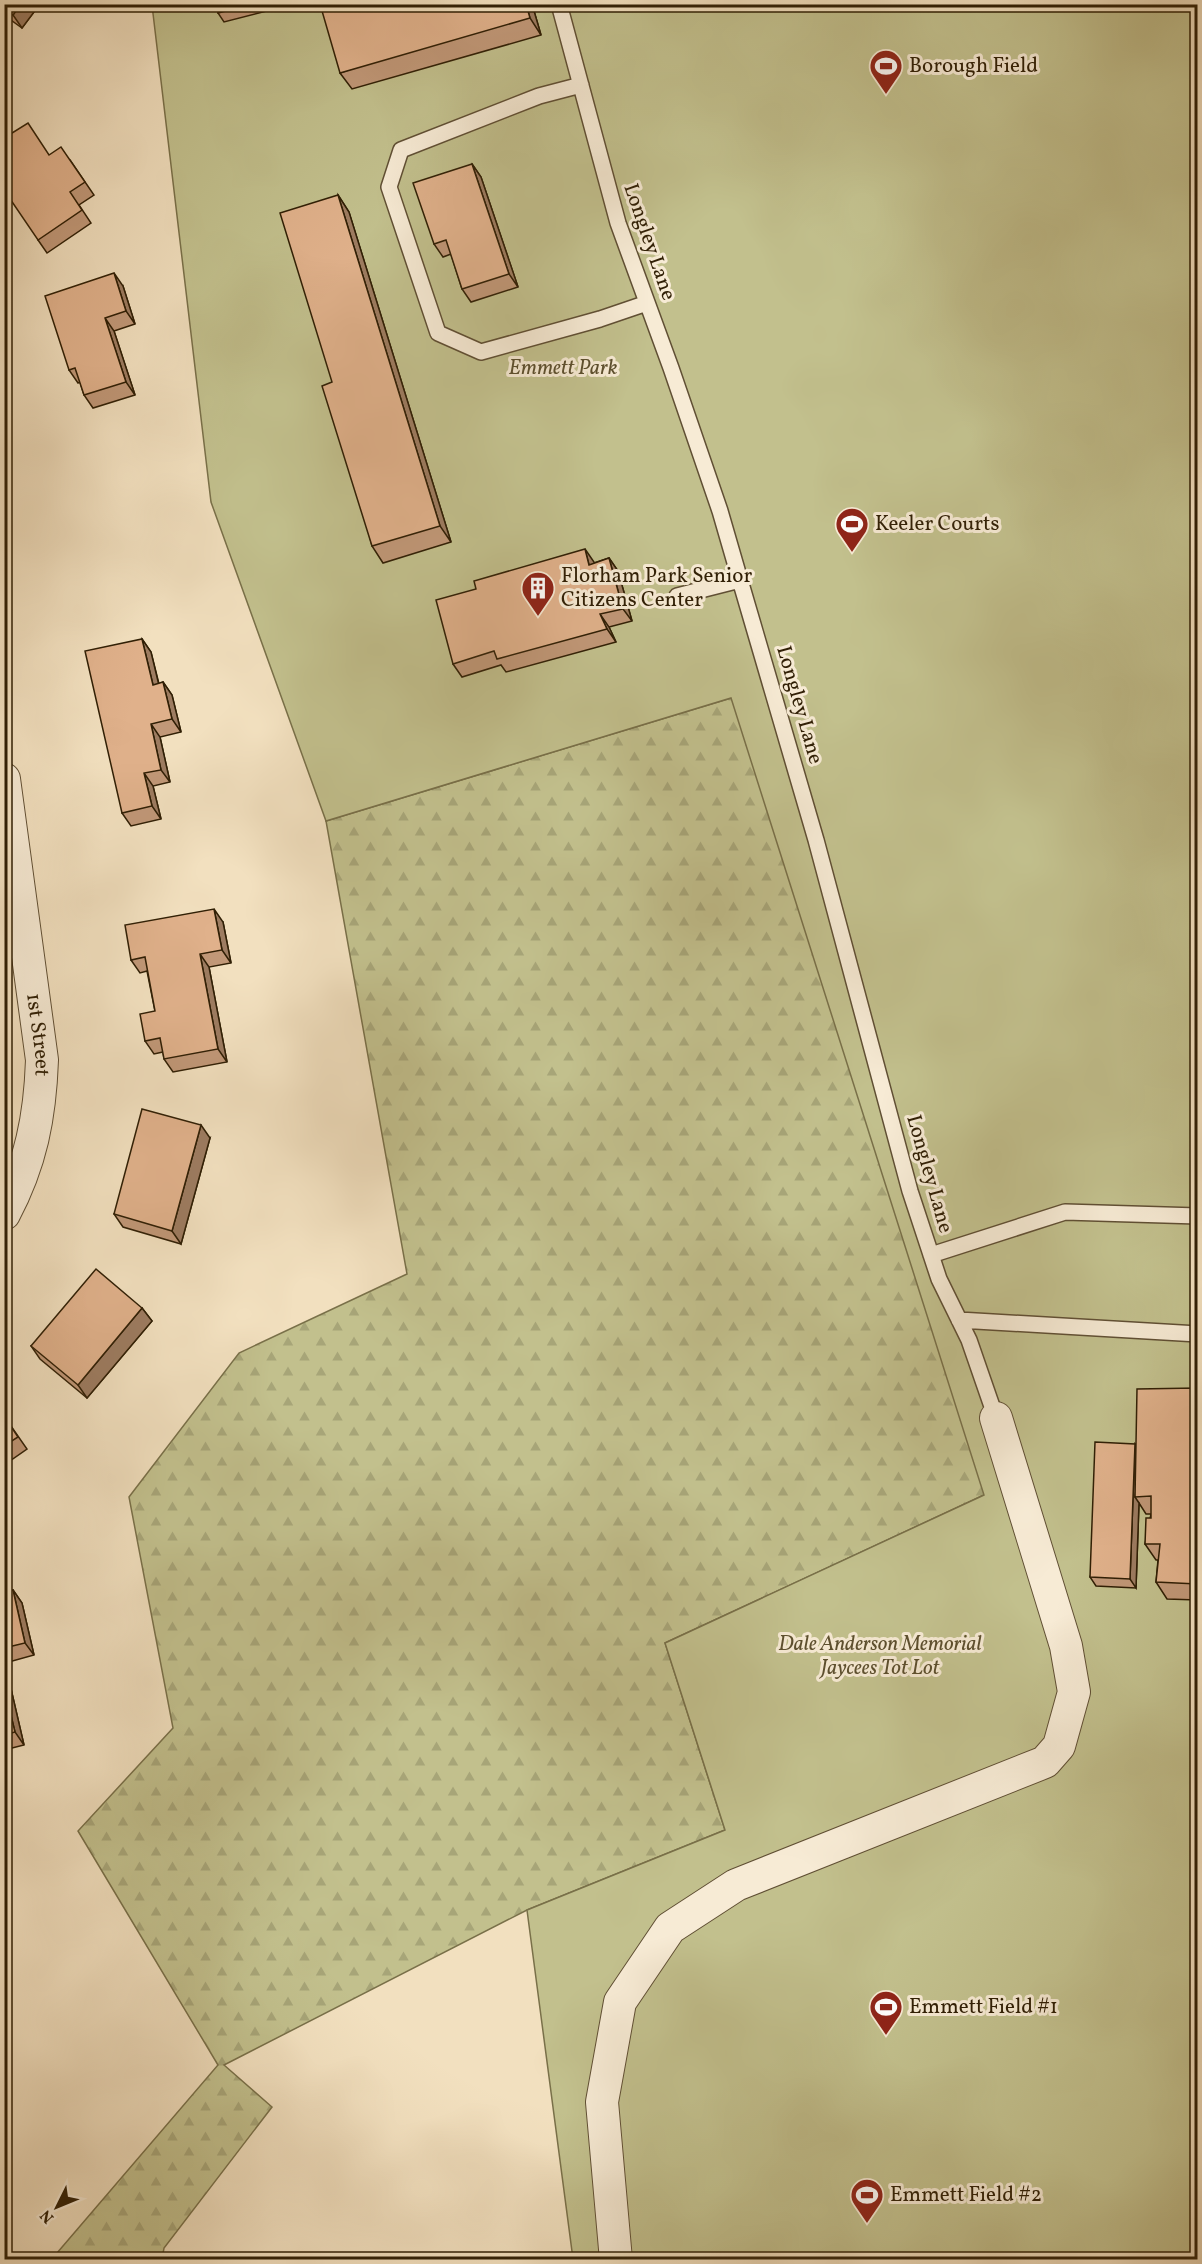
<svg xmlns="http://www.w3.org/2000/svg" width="1202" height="2264" viewBox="0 0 1202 2264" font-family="Vollkorn,serif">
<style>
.forest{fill:url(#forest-firs);stroke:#797049;stroke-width:1.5}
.park{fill:#c2c08d;stroke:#797049;stroke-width:1.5}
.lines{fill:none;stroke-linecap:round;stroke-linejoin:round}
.lane-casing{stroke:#604f34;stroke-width:18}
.street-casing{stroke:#604f34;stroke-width:34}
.lane{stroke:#f7ebd5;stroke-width:15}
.street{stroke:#f7ebd5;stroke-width:32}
.wall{fill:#c19878;stroke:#301f05;stroke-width:1.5}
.shaded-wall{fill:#9d7c61;stroke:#301f05;stroke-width:1.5}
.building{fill:#e0b18b;stroke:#301f05;stroke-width:1.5}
.labels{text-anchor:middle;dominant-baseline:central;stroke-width:6;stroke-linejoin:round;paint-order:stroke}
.poi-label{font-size:21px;fill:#301f05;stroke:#f7ebd5;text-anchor:start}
.street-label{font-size:21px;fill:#301f05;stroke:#f7ebd5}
.park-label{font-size:21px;font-style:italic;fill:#5c4f2e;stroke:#f7ebd5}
</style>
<defs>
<pattern id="forest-firs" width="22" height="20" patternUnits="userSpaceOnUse" patternTransform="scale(1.5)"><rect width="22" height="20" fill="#c2c08d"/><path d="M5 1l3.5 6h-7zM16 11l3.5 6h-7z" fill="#a7a578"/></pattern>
</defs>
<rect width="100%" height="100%" fill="#f2e0bf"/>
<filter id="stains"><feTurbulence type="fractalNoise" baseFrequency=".00333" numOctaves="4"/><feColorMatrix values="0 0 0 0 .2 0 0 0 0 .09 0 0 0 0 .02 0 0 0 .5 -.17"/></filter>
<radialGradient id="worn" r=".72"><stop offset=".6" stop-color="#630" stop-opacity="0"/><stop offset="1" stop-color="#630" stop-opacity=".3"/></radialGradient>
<path class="forest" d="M1197 5 984 1495 665 1643 725 1830 527 1910 224 2065 272 2107 164 2248 162 2259 51 2260 218 2065 78 1831 173 1728 129 1497 239 1353 407 1274 326 821 731 698Z"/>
<path class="park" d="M152 5H1197V2259H573L527 1910 725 1830 665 1643 984 1495 731 698 326 821 211 502Z"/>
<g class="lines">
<defs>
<path id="lane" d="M559 4 618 223 671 368 720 511 740 580 816 840 910 1191 939 1279 969 1340 996 1418
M581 85 539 96 401 150 389 187 438 333 481 352 600 319 647 303
M677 596 740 580
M931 1255 1065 1212 1198 1216
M959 1320 1198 1334"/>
<g id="street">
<path id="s1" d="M4 779 42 1060C40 1117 31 1163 4 1214"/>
<path d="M616 2260 602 2102 620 2002 670 1928 736 1885 1045 1762 1059 1746 1074 1692 1066 1646 996 1418"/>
</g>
</defs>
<use href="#lane" class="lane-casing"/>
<use href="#street" class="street-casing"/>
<use href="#lane" class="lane"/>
<use href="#street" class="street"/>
</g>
<path class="wall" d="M4 4H40L22 28 4 15Z
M216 4H294L224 22 218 13Z
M532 4 541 35 352 89 340 73Z
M50 155 70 160 94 195 79 205 91 223 47 253 38 240Z
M472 164 481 177 518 287 471 302 462 289 451 254 443 257 434 244Z
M338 195 349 212 451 542 383 563 372 546 332 382Z
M123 286 135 324 114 331 135 395 93 408 84 395 80 382 78 383 69 370Z
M609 558 618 571 632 621 609 627 616 642 506 672 501 665 462 677 453 664 476 589 594 563Z
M142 639 151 652 159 684 163 682 172 695 181 732 160 737 170 782 153 786 161 819 131 826 122 813Z
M223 922 231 963 209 967 227 1062 173 1072 164 1059 163 1052 154 1054 145 1041 155 1011 147 971 140 973 131 960Z
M210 1138 181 1244 123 1227 114 1214Z
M142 1308 152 1321 87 1398 40 1359 31 1346Z
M1197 1388V1600L1167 1599 1156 1582 1158 1560H1156L1145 1544 1151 1514H1146L1139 1503 1136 1588 1096 1586 1090 1577 1136 1446Z
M4 1416 27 1449 4 1465Z
M13 1590 22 1603 34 1655 5 1663 24 1745 4 1750V1592Z"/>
<path class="shaded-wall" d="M21 4H40L22 28 13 15Z
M526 4H532L541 35 530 18Z
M472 164 481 177 518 287 509 274Z
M338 195 349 212 451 542 440 526Z
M114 273 123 286 135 324 126 311Z
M105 318 114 331 135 395 126 382Z
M585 549 594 562 598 578 589 565Z
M609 558 618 571 632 621 623 609Z
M600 614 609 627 616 642 607 629Z
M142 639 151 652 162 698 153 685Z
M163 682 172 695 181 732 172 719Z
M151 724 160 737 170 782 161 770Z
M144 773 153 786 161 819 152 806Z
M214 909 223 922 231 963 222 950Z
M200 954 209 967 227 1062 218 1049Z
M201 1125 210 1138 181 1244 172 1231Z
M142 1308 152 1321 87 1398 78 1385Z
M1135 1444 1141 1453 1135 1497 1139 1503 1136 1588 1130 1579Z
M13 1590 22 1603 34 1655 25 1643Z
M4 1663H5L24 1745 15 1732 4 1687Z"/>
<path class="building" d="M4 4H21L13 15 4 9Z
M216 4H252L218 13Z
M320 4H526L530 18 340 73Z
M28 123 49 155 61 147 85 182 70 192 82 210 38 240 4 190V138Z
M472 164 509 274 462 289 446 240 434 244 413 183Z
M338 195 440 526 372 546 322 386 332 382 280 213Z
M114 273 126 311 105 318 126 382 84 395 75 368 69 370 45 296Z
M585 549 589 565 609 558 623 609 600 614 607 629 497 659 494 651 453 664 436 600 476 589 474 581Z
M142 639 153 685 163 682 172 719 151 724 161 770 144 773 152 806 122 813 85 651Z
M214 909 222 950 200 954 218 1049 164 1059 160 1038 145 1041 140 1014 155 1011 145 957 131 960 125 925Z
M142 1109 201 1125 172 1231 114 1214Z
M96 1269 142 1308 78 1385 31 1346Z
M1197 1388V1584L1156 1582 1160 1544H1145L1146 1518H1151V1496L1135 1497 1137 1389Z
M4 1416 18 1437 4 1446Z
M1095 1442 1135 1444 1130 1579 1090 1577Z
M13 1590 25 1643 4 1648V1592Z
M4 1687 15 1732 4 1735Z"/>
<defs>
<symbol id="stadium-pin" viewBox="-11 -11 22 30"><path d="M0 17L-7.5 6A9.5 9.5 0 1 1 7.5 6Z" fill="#8f2418" stroke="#f7ebd5"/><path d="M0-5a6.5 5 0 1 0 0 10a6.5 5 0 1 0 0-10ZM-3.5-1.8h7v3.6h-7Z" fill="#fff"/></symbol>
<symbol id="building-pin" viewBox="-11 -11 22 30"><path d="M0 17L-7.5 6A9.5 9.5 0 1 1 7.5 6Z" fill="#8f2418" stroke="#f7ebd5"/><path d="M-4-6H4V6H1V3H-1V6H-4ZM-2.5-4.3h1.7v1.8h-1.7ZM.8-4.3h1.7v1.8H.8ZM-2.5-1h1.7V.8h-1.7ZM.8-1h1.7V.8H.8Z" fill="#fff"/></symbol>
</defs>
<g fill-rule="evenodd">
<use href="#stadium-pin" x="867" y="47" width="38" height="52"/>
<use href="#stadium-pin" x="833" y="505" width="38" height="52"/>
<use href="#building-pin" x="519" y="569" width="38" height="52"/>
<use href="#stadium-pin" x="867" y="1988" width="38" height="52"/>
<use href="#stadium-pin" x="848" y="2176" width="38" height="52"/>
</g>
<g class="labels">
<g class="poi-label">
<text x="909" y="66">Borough Field</text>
<text x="875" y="524">Keeler Courts</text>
<text x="561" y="576">Florham Park Senior<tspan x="561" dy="24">Citizens Center</tspan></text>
<text x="909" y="2007">Emmett Field #1</text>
<text x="890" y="2195">Emmett Field #2</text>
</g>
<g class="street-label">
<text transform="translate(649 242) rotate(71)">Longley Lane</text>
<text transform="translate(799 705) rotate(74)">Longley Lane</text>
<text stroke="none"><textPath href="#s1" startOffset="258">1st Street</textPath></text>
<text transform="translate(929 1174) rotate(74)">Longley Lane</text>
</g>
<g class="park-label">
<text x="563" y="368">Emmett Park</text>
<text x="880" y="1644">Dale Anderson Memorial<tspan x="880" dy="24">Jaycees Tot Lot</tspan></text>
</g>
</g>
<rect width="1202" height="2264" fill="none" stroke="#f2e0bf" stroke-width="24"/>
<rect x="6" y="6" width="1190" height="2252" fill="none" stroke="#301f05" stroke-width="3"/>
<rect x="12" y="12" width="1178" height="2240" fill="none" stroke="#301f05" stroke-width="1.5"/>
<g transform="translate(57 2207) rotate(227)" stroke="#f7ebd5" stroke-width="4.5" paint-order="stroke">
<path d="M0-4.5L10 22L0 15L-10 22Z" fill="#301f05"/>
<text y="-9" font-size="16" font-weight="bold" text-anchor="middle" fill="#301f05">N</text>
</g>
<rect width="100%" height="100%" filter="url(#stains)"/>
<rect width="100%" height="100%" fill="url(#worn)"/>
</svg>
